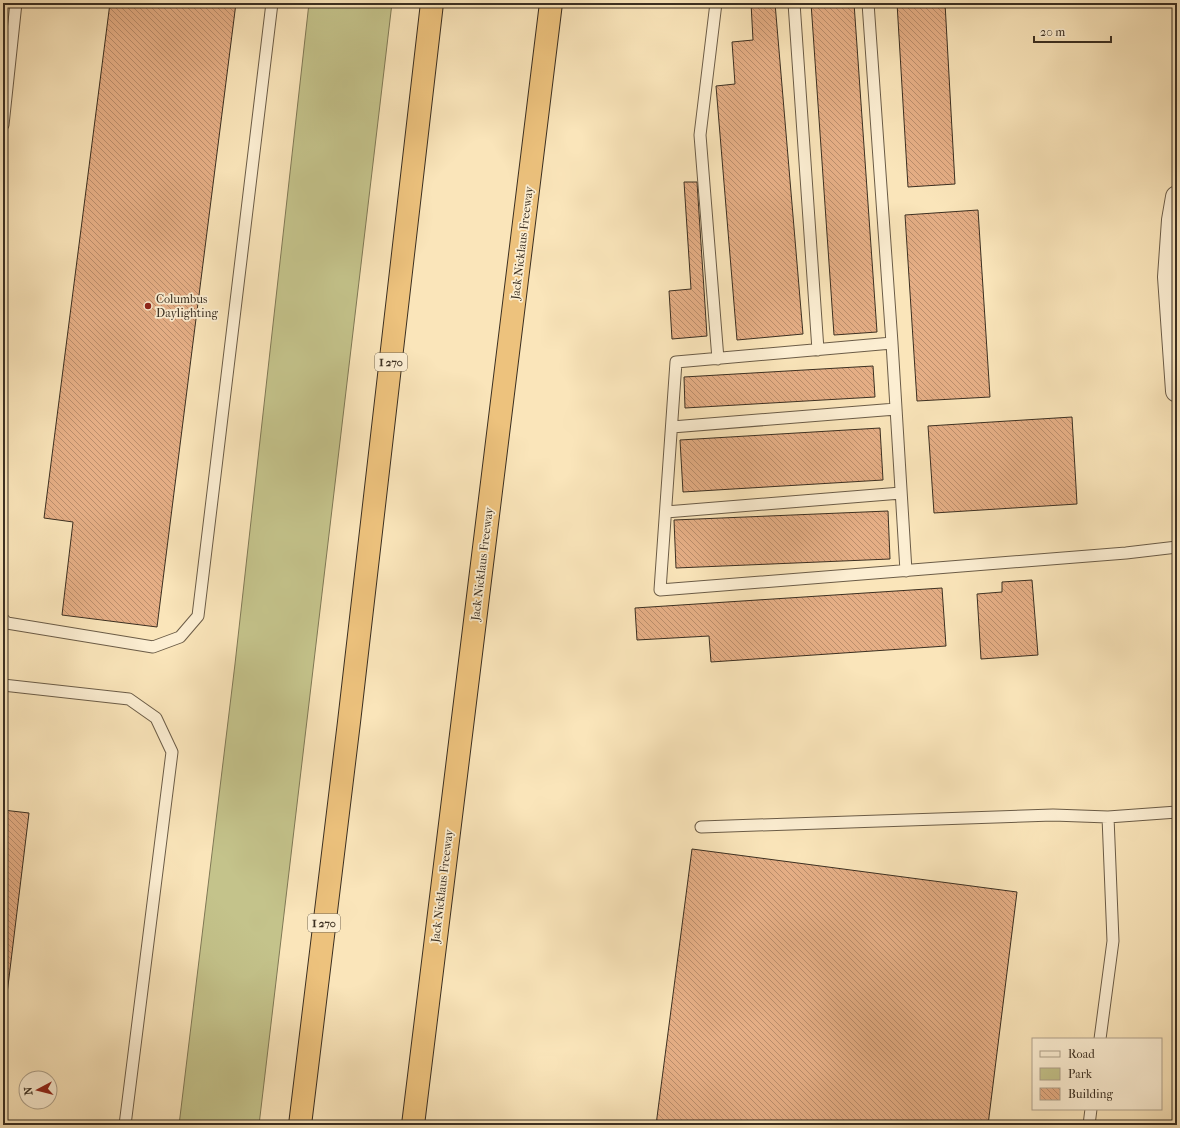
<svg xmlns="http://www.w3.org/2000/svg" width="1180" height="1128" viewBox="0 0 1180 1128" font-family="'IM FELL French Canon',serif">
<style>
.green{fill:#c4c38b;stroke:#807956}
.building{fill:url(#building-back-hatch);stroke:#3b2f21}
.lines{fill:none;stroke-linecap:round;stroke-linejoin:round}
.lane-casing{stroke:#6b5c47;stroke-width:13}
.street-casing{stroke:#6b5c47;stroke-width:24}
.highway-casing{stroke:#3b2f21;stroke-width:24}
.lane{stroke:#fceed2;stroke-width:11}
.street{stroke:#fceed2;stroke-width:22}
.highway{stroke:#edc27d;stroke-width:22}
.poi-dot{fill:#8f2418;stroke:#fceed2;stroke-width:1.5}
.labels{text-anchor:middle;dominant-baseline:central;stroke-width:3.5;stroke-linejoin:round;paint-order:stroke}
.shield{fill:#fceed2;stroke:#756856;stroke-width:1}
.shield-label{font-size:11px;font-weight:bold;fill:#3b2f21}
.street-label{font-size:12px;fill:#3b2f21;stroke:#fceed2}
.poi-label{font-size:12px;fill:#3b2f21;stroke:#fceed2;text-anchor:start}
</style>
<defs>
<pattern id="building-back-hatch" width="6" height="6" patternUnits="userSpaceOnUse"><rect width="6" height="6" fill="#e5ae85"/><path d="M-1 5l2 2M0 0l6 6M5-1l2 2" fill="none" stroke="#bb8e6c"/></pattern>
</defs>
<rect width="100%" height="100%" fill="#fae5ba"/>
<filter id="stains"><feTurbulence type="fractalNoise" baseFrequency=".005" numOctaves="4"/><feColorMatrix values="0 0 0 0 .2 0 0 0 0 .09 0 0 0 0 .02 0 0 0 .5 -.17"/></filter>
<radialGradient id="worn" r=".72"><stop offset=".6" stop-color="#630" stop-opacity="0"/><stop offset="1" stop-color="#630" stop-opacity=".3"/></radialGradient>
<path class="green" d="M309 3H392L259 1125H179L235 664Z"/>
<path class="building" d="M110 3H236L157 627 62 615 73 522 44 518Z
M751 3H775L803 334 737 340 716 86 735 84 732 42 753 40Z
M811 3H854L877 332 834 335Z
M897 3H945L955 184 908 187Z
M684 182H697L707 336 672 339 669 291 691 289Z
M978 210 990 397 917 401 905 215Z
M873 366 875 397 685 408 684 377Z
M1072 417 1077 504 934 513 928 426Z
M880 428 883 480 683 492 680 440Z
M888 511 890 559 676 568 674 520Z
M1032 580 1038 655 981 659 977 594 1002 592V582Z
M942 588 946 646 711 662 709 636 637 640 635 608Z
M3 810 29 813 3 1027Z
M692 849 1017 892 988 1125H656Z"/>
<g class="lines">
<defs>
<path id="lane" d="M716 3 700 135 718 359
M794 3 818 350
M868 3 892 343
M3 125 16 3
M672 427 896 409
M666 512 901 493
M906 571 892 343 676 362 660 590 1126 553 1177 547
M3 619 7 623 153 647 180 637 198 616 272 3
M3 685 129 699 156 718 172 752 125 1125
M701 827 1053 815 1108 817
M1100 1039 1113 941 1108 817 1177 812
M1089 1125 1091 1109"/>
<path id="street" d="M1177 197 1173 220 1169 277 1177 391"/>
<path id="highway" d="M300 1125 349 722 432 3
M413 1125 551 3"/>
</defs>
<use href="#lane" class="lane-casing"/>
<use href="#street" class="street-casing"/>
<use href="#highway" class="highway-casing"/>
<use href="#lane" class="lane"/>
<use href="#street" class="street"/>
<use href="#highway" class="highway"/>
</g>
<circle class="poi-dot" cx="148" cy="306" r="4"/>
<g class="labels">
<g class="shield">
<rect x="375" y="353" width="32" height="18" rx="3"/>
<rect x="308" y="914" width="32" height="18" rx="3"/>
</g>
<g class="shield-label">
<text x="391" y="362">I 270</text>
<text x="324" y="923">I 270</text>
</g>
<g class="street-label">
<text transform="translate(522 243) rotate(-83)">Jack Nicklaus Freeway</text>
<text transform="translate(482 564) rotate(-83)">Jack Nicklaus Freeway</text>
<text transform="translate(442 886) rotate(-83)">Jack Nicklaus Freeway</text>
</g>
<g class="poi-label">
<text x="156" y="299">Columbus<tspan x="156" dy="14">Daylighting</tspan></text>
</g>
</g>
<rect width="1180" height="1128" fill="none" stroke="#fae5ba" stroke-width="16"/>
<rect x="4" y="4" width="1172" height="1120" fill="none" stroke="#3b2f21" stroke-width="2"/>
<rect x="8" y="8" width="1164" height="1112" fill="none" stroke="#3b2f21"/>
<rect x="1032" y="1038" width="130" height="72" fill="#fceed2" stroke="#afa28b"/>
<rect x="1040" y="1051" width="20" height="6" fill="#fceed2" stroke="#afa28b"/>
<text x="1068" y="1058" font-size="12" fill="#3b2f21">Road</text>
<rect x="1040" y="1068" width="20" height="12" fill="#c4c38b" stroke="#afa28b"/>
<text x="1068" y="1078" font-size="12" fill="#3b2f21">Park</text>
<rect x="1040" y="1088" width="20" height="12" fill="url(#building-back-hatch)" stroke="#afa28b"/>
<text x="1068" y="1098" font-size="12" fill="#3b2f21">Building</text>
<g transform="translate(38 1090) rotate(263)"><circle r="19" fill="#fceed2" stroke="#afa28b"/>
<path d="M0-3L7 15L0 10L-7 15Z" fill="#8f2418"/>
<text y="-6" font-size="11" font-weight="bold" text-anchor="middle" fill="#3b2f21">N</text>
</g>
<path d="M1034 36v6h77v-6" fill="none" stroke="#3b2f21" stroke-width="2"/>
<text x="1040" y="36" font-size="12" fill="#3b2f21" stroke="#fceed2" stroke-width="3" paint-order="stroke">20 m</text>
<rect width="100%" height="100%" filter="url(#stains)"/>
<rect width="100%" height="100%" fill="url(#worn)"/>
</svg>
